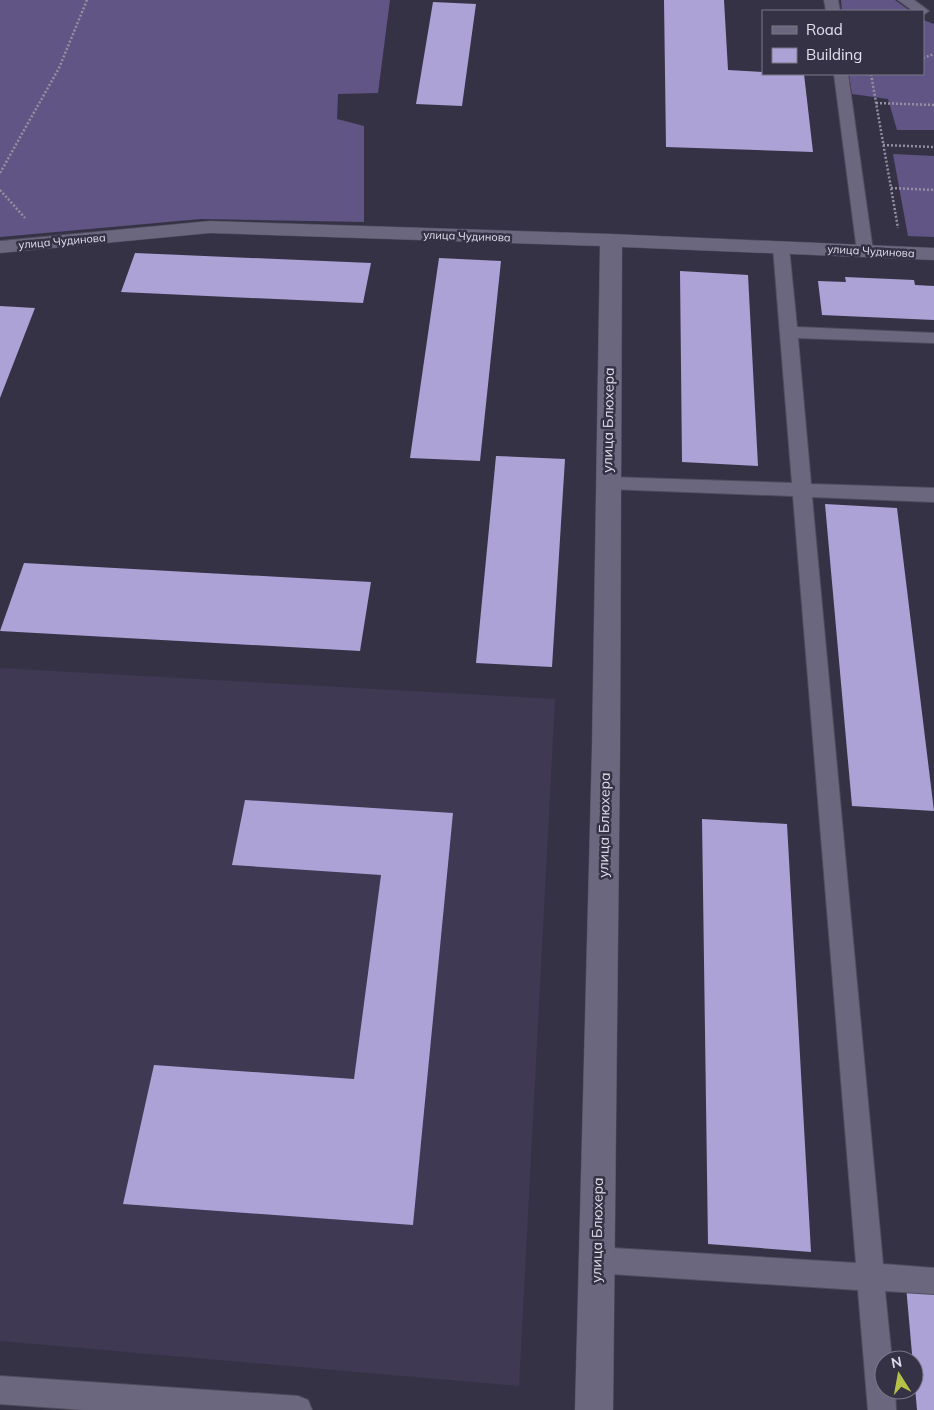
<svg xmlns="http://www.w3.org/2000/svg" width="934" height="1410" viewBox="0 0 934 1410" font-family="Mulish,sans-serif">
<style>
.built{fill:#3f3954}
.forest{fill:#605584}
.building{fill:#ada2d6}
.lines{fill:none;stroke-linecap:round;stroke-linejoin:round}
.lane-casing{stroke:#514d5e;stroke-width:2}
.street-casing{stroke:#514d5e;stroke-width:1}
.path{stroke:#9490a1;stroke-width:2.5;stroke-dasharray:2 2;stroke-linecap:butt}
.lane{fill:#6b677e;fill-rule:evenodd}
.street{fill:#6b677e;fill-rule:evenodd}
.labels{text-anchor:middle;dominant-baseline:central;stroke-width:5;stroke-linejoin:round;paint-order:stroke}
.far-street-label{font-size:11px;fill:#e3e0ee;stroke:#363246}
.street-label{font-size:14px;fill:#e3e0ee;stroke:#363246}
</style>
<rect width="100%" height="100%" fill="#363246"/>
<path class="built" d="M0 668 555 699 519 1386 0 1341Z"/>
<path class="forest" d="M0 0H390L378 93 338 94 337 119 364 126V222L201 219 0 237Z
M841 0H895L910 11H842Z
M923 20 934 24V130H897L888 99 852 94 849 74H923Z
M893 154 934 156V237L908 236Z"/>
<path class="building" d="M664 0H724L728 70 763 72V74H804L813 152 666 147Z
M433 2 476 4 462 106 416 104Z
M135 253 371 263 363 303 121 292Z
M439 258 501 261 480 461 410 458Z
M680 271 748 275 758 466 682 462Z
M845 277 914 280 915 285 934 286V320L822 315 818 281 846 282Z
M0 306 35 308 0 398Z
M496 456 565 459 552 667 476 663Z
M825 504 897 508 934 811 852 806Z
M24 563 371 582 360 651 0 631Z
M245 800 453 813 413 1225 123 1204 154 1065 354 1079 381 875 232 865Z
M702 819 787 824 811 1252 708 1244Z
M906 1286 934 1288V1410H917Z"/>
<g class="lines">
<defs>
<path id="lane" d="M824 0H838L840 11H826Z
M898 0H914L929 11 923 15V11H913Z
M834 74H848L873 251 871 254H859L857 251Z
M781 242 787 244 789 247 797 327 934 333V343L798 338 811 484 934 488V502L812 497 883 1264 934 1268V1294L885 1291 892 1360H884V1390H895L896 1410H868L858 1290 596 1273 586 1269 582 1260 586 1251 596 1247 856 1263 793 496 608 489 601 488 599 483 601 478 608 477 792 483 773 247 775 244Z
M0 1376 298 1396 308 1400 312 1410H85L0 1404Z"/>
<path id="street" d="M210 221 611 234 934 248V260L622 247 620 748 613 1410H575L592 748 600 246 210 233 0 253V241Z"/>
</defs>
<use href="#lane" class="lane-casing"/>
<use href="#street" class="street-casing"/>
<path class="path" d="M923 58 934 54
M871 74 898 228
M876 103 934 105
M883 145 934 147
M0 173 59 68 87 0
M891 188 934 190
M0 190 25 218"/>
<use href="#lane" class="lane"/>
<use href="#street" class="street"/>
</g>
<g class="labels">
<g class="far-street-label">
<text transform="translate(467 236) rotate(2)">улица Чудинова</text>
<text transform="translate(62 241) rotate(-5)">улица Чудинова</text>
<text transform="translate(871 251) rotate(3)">улица Чудинова</text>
</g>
<g class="street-label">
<text transform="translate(608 420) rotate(-89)">улица Блюхера</text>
<text transform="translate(604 825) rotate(-89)">улица Блюхера</text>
<text transform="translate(597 1230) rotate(-89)">улица Блюхера</text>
</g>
</g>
<rect x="762" y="10" width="162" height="65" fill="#363246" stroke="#7b7889"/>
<rect x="772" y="26" width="25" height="8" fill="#6b677e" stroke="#7b7889"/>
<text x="806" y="35" font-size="15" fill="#e3e0ee">Road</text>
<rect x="772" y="48" width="25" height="15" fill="#ada2d6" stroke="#7b7889"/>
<text x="806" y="60" font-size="15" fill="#e3e0ee">Building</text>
<g transform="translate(899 1375) rotate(349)"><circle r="24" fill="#363246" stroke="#7b7889"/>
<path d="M0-4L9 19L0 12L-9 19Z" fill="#b6c148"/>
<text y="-8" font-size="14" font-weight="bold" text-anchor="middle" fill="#e3e0ee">N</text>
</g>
</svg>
